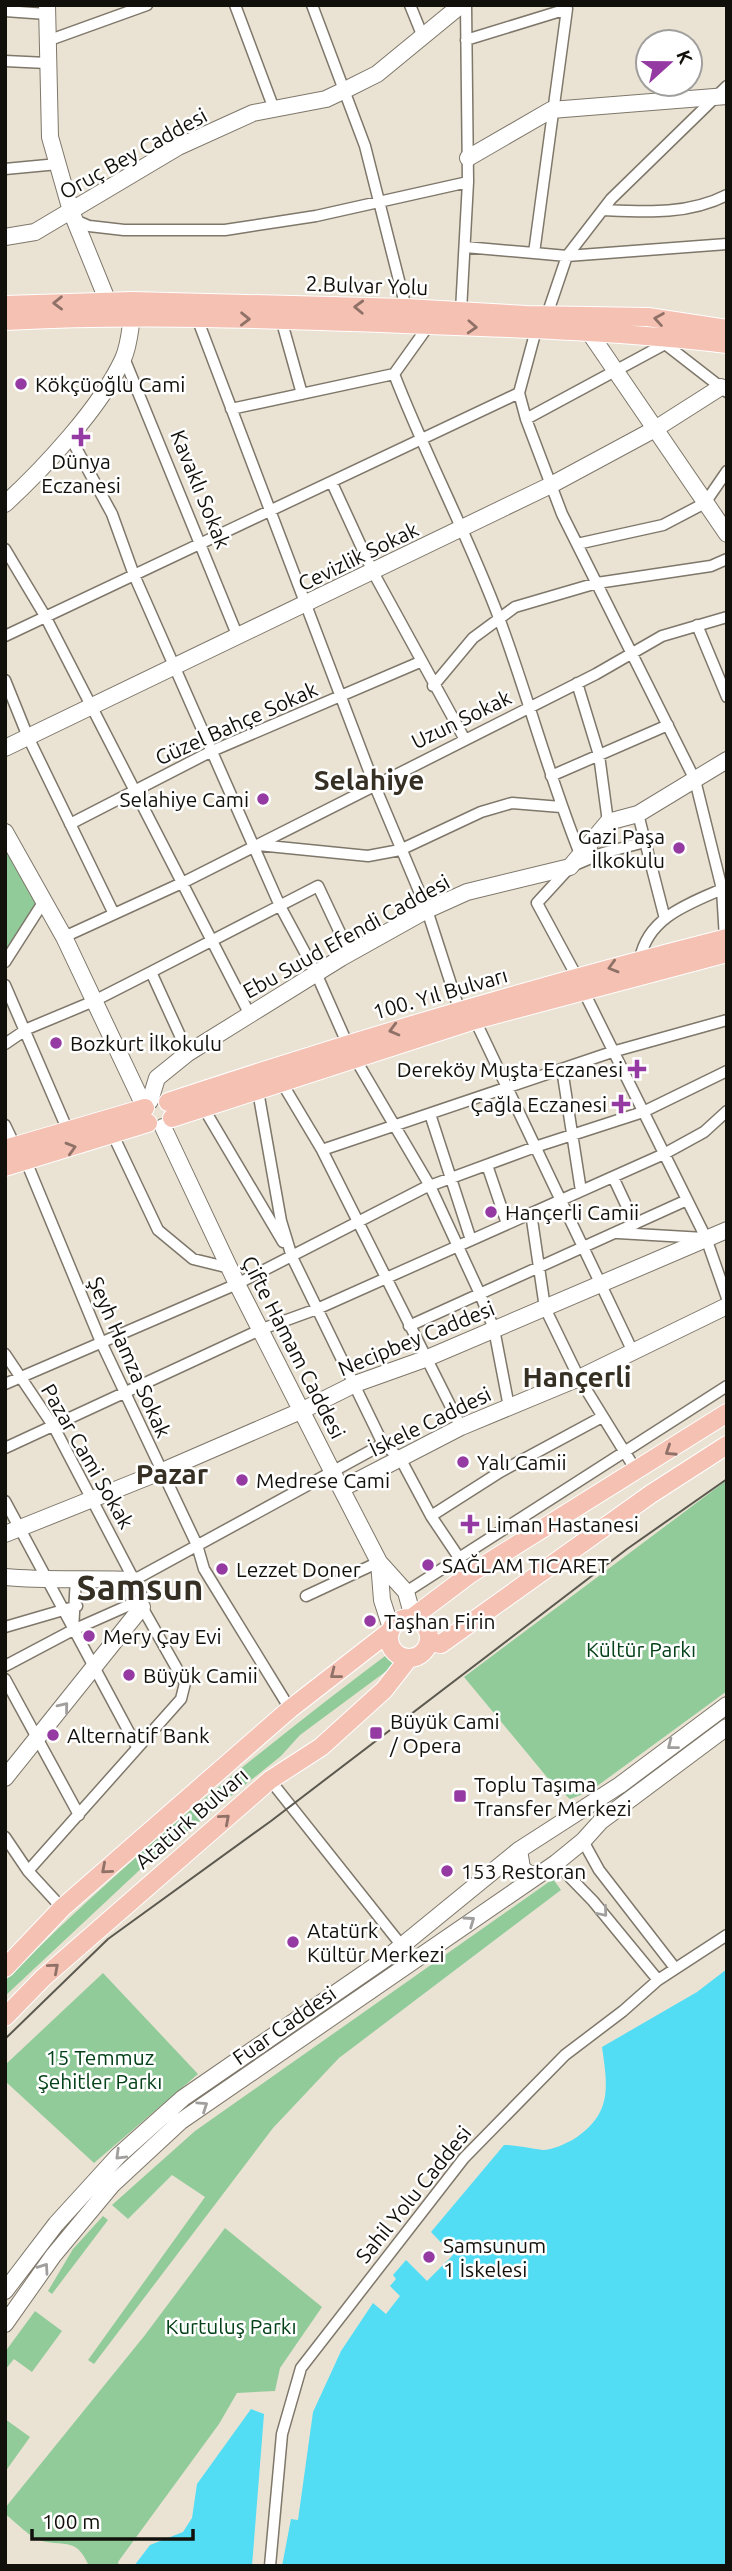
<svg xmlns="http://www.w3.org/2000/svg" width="732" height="2571" viewBox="0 0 732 2571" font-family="Ubuntu,sans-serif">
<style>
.green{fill:#92cb9a}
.water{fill:#53ddf4}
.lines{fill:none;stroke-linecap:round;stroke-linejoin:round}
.street-casing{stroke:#7e776a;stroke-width:13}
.secondary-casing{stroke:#7e776a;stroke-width:18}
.primary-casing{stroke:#fff;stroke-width:20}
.street{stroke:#fff;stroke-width:10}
.secondary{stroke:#fff;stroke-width:16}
.primary{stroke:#f5c1b3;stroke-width:18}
.tram{stroke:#5b584e;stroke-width:2}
.oneway{stroke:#8f7167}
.oneway2{stroke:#a09f9d}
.poi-dot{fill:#9539a3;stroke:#fff;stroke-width:2.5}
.labels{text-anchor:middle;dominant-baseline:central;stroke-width:5;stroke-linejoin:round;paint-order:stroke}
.street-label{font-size:21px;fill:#12100a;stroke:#fff}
.poi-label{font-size:21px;fill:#12100a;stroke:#fff;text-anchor:start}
.park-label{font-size:21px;fill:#044118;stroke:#fff}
.district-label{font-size:28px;font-weight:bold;fill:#363024;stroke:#fff}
.town-label{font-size:35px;font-weight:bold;fill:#363024;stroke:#fff}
</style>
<rect width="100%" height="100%" fill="#eae3d4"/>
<path class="green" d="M5 844 40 901 5 954Z
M727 1480V1691L589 1792 570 1799 551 1782 464 1677Z
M397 1647 404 1658 300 1735 281 1756 145 1865 5 1996V1981C126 1858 260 1750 397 1647Z
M553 1879 561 1890 339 2058 273 2128 94 2364 88 2360 205 2197 172 2175 128 2219 112 2205 195 2131Z
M103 1973 198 2074 94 2163 5 2081V2065Z
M103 2216 108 2220 52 2294 48 2291 73 2249Z
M225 2228 322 2307 280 2368 275 2391 237 2393 219 2424 118 2562 119 2566H89C76 2537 67 2547 42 2541 30 2538 16 2522 5 2514V2508L145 2335Z
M35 2311 62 2331 32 2372 14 2359 5 2370V2352Z
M5 2419 30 2437 5 2472Z"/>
<path class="water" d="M727 1969V2566H282L291 2519 298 2520 313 2412 341 2351 373 2303 386 2314 400 2296 390 2286 396 2279 393 2275 406 2260 427 2281 453 2255 431 2232 504 2145C517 2145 530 2149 543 2150 552 2150 565 2144 574 2139 612 2114 608 2088 602 2047L697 1992Z
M251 2409 264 2414 252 2566H134L150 2545 183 2532 192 2518 197 2484Z"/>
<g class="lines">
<defs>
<path id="street" d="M235 5 274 109
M312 5 365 146 406 308
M410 5 423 37
M466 5 468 182
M5 11 47 14
M466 40 567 9 534 253 567 256 547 315 536 330 519 393 526 419 665 344
M47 41 147 5
M5 61 47 63
M5 169 58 164
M603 210C645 212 688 215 727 195
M75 220 89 226 124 230H225L316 216 468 182 461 311
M465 247 534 253
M567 256 611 199 727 86
M567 256 727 244
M197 318 374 784 427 910 460 1012
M281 319 302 394
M660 340 727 392
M124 358 238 637
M394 374 429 325
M231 409 394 374C426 457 468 535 499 618 528 696 549 777 580 854
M526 419 562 514 695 780 722 889 725 939
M69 435 112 514 134 575 280 906 316 973 347 1043
M332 483 373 572 464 738
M577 544 663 525 705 503 727 471
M5 549 45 616 249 1013
M697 625 727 697
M5 636 519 393
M5 680 28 737 114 914
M577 683 599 755 608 822
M433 686 473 638 515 607 597 583 711 566 727 559
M551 776 668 725
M638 814 665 919
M70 824 212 751 420 662
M258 845 368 856 400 850 481 812 512 803 561 807
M64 937 184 882 596 674 662 636 727 617
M640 959C648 916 691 903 727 887
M5 962 44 901
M151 972 318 886 350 954
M577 977 537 903 570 867 603 853 645 842
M5 985 68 1131
M583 990 706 1238 727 1298
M475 1020 633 1352
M5 1044 27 1029 94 1001 151 972 188 1053
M356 1060 430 1186 480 1294 494 1329 509 1407
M562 1069 581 1191
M282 1083 322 1150
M258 1091 281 1221 292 1257 383 1444 400 1458 431 1516 470 1574
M203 1107 283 1242
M430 1114 471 1240
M5 1125 15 1146
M113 1135 158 1230 193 1259 230 1268
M26 1161 101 1342 197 1545 204 1569 290 1709
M487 1165 507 1224
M613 1177 635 1224
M531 1213 545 1308 579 1378 637 1472
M618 1233 704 1238
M409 1326 687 1200
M5 1354 54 1427 134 1580 143 1599 142 1607 185 1683 181 1699 28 1871 62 1908
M5 1384 237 1284 424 1188 535 1147 643 1112 727 1071
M461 1427 322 1150 612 1052 727 1020
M5 1448 262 1329 317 1309 664 1154 704 1132 727 1111
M5 1501 137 1747
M431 1516 500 1472 602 1417
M134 1580 383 1444
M406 1592 727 1386
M306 1596 379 1562
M5 1627 77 1606
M73 1630 76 1578
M5 1666 73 1630 143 1599
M5 1679 79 1815
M270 1780 402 1946
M5 1837 28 1871
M583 1841 599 1870 675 1968
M556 1863 593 1901 658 1980
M270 2566 282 2434 301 2368 464 2158 565 2055 623 2011 658 1980 727 1935"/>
<path id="secondary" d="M47 5 50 137 71 211 108 302
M468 158 551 110 727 96
M5 237 35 232 178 147 253 113 326 99 345 90 377 74 461 5
M589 332 727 534
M5 504C44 468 101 407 123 359 129 346 130 330 132 317
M5 748 551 485 655 429 721 387
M5 832 64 937 145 1108
M150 1101 157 1078 188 1053 341 958 427 910 467 892 570 867 608 822 638 814 727 760
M163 1127 237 1284 332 1471 379 1562 406 1592 413 1617
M343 1488 461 1427 579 1378 727 1306
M5 1534 160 1472 303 1410 355 1384 425 1359 727 1230
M379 1562 382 1600 391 1628
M5 1577C48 1581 91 1578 134 1580
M5 1778 142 1607
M519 1850 522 1868 529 1874H538
M5 2291 56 2224 118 2156 183 2098 388 1957 519 1850 620 1785 727 1705
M5 2324 53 2256 112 2185 181 2121 556 1863 583 1841 601 1821 727 1727"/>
<path id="primary" d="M5 305 132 301 406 308 526 315 648 317 727 329
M5 321C138 314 271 319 404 324 511 328 620 331 727 344
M168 1102C352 1041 538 986 727 938
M172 1118 475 1020 727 953
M5 1149 145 1108
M5 1167 148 1123
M413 1617 470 1574 727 1413
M389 1638a20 20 0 1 1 40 0a20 20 0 1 1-40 0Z
M429 1642 441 1644 651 1494 727 1445
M5 1968 62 1908 290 1709 389 1632
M5 2017 43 1978 270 1780 321 1747 384 1690 409 1658"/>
</defs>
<use href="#street" class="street-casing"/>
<use href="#secondary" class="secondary-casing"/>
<use href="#primary" class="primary-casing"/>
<use href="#street" class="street"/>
<use href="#secondary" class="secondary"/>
<use href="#primary" class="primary"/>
<path class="tram" d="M5 2039 108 1939 271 1821 627 1549 727 1479"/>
</g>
<defs><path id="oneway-chevron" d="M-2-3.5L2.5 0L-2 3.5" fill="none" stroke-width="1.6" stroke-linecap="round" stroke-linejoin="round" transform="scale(1.75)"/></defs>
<g class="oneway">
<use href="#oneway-chevron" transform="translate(58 303) rotate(179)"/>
<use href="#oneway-chevron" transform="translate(359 307) rotate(-178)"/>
<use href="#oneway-chevron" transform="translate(245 319) rotate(1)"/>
<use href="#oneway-chevron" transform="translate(659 319) rotate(-171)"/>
<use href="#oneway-chevron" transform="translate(472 327) rotate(3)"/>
<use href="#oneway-chevron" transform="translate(613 967) rotate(164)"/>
<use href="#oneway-chevron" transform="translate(394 1030) rotate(165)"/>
<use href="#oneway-chevron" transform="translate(71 1148) rotate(-16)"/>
<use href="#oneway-chevron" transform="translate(670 1451) rotate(147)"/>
<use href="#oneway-chevron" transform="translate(335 1674) rotate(142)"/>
<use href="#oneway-chevron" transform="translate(225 1819) rotate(-41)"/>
<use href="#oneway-chevron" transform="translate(106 1869) rotate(139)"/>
<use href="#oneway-chevron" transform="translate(54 1968) rotate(-41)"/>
</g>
<g class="oneway2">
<use href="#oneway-chevron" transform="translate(64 1707) rotate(-51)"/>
<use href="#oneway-chevron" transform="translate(672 1745) rotate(142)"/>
<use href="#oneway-chevron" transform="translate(603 1912) rotate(50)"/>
<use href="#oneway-chevron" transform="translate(470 1921) rotate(-35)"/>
<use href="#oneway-chevron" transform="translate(203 2106) rotate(-34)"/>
<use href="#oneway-chevron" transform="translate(120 2155) rotate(136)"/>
<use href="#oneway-chevron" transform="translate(44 2268) rotate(-55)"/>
</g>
<g class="poi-dot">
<circle cx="21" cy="384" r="7"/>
<path d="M77.5 426.5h7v7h7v7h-7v7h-7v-7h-7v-7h7z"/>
<circle cx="263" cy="799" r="7"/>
<circle cx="679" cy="848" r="7"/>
<circle cx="56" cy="1043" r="7"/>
<path d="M633.5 1058.5h7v7h7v7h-7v7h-7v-7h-7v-7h7z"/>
<path d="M617.5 1093.5h7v7h7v7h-7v7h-7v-7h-7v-7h7z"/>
<circle cx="491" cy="1212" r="7"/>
<circle cx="463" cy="1462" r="7"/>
<circle cx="242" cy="1480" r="7"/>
<path d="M466.5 1513.5h7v7h7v7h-7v7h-7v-7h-7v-7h7z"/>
<circle cx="428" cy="1565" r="7"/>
<circle cx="222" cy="1569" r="7"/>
<circle cx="370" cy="1621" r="7"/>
<circle cx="89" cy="1636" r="7"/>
<circle cx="129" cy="1675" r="7"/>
<rect x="369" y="1726" width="14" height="14" rx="3.5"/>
<circle cx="53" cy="1735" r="7"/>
<rect x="453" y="1789" width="14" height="14" rx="3.5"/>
<circle cx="447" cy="1871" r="7"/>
<circle cx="293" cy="1942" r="7"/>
<circle cx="429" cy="2257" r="7"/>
</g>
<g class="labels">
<g class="street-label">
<text transform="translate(133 153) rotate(-29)">Oruç Bey Caddesi</text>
<text transform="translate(367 285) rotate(2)">2.Bulvar Yolu</text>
<text transform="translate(201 489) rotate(68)">Kavaklı Sokak</text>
<text transform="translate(358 556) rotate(-26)">Cevizlik Sokak</text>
<text transform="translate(461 719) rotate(-26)">Uzun Sokak</text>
<text transform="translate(236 723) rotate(-24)">Güzel Bahçe Sokak</text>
<text transform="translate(346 936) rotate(-29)">Ebu Suud Efendi Caddesi</text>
<text transform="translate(440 993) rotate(-16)">100. Yıl Bulvarı</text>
<text transform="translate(416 1338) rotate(-22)">Necipbey Caddesi</text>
<text transform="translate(294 1347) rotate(63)">Çifte Hamam Caddesi</text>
<text transform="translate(130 1357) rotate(66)">Şeyh Hamza Sokak</text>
<text transform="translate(430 1421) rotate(-26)">İskele Caddesi</text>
<text transform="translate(88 1456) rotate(60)">Pazar Cami Sokak</text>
<text transform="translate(191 1818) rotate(-41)">Atatürk Bulvarı</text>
<text transform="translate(284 2025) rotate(-35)">Fuar Caddesi</text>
<text transform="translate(413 2194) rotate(-51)">Sahil Yolu Caddesi</text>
</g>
<g class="poi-label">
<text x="35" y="384">Kökçüoğlu Cami</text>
<text x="81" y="461" text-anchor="middle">Dünya<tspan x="81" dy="24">Eczanesi</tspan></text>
<text x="249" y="799" text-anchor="end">Selahiye Cami</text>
<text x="665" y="836" text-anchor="end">Gazi Paşa<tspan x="665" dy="24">İlkokulu</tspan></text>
<text x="70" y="1043">Bozkurt İlkokulu</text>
<text x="623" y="1069" text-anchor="end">Dereköy Muşta Eczanesi</text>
<text x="607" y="1104" text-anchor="end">Çağla Eczanesi</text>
<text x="505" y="1212">Hançerli Camii</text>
<text x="477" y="1462">Yalı Camii</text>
<text x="256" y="1480">Medrese Cami</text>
<text x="486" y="1524">Liman Hastanesi</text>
<text x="442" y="1565">SAĞLAM TICARET</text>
<text x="236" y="1569">Lezzet Doner</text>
<text x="384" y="1621">Taşhan Firin</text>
<text x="103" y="1636">Mery Çay Evi</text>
<text x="143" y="1675">Büyük Camii</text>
<text x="390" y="1721">Büyük Cami<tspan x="390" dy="24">/ Opera</tspan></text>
<text x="67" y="1735">Alternatif Bank</text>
<text x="474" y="1784">Toplu Taşıma<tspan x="474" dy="24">Transfer Merkezi</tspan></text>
<text x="461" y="1871">153 Restoran</text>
<text x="307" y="1930">Atatürk<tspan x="307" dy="24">Kültür Merkezi</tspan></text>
<text x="443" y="2245">Samsunum<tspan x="443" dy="24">1 İskelesi</tspan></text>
</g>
<g class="park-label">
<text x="641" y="1649">Kültür Parkı</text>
<text x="100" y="2057">15 Temmuz<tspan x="100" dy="24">Şehitler Parkı</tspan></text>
<text x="231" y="2326">Kurtuluş Parkı</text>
</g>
<g class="district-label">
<text x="369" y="779">Selahiye</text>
<text x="577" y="1376">Hançerli</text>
<text x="172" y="1473">Pazar</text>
</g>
<g class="town-label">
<text x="140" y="1587">Samsun</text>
</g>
</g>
<rect width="732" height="2571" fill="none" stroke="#12100a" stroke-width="14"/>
<g transform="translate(669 63) rotate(69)"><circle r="33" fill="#ffffff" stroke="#a09f9d" stroke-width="2"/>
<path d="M0-5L12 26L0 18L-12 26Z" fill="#9539a3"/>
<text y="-10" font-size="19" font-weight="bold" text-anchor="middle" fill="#12100a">K</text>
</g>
<path d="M32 2529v10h161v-10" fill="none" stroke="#12100a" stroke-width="3.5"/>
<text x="42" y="2529" font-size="21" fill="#12100a" stroke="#ffffff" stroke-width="5" paint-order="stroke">100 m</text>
</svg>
